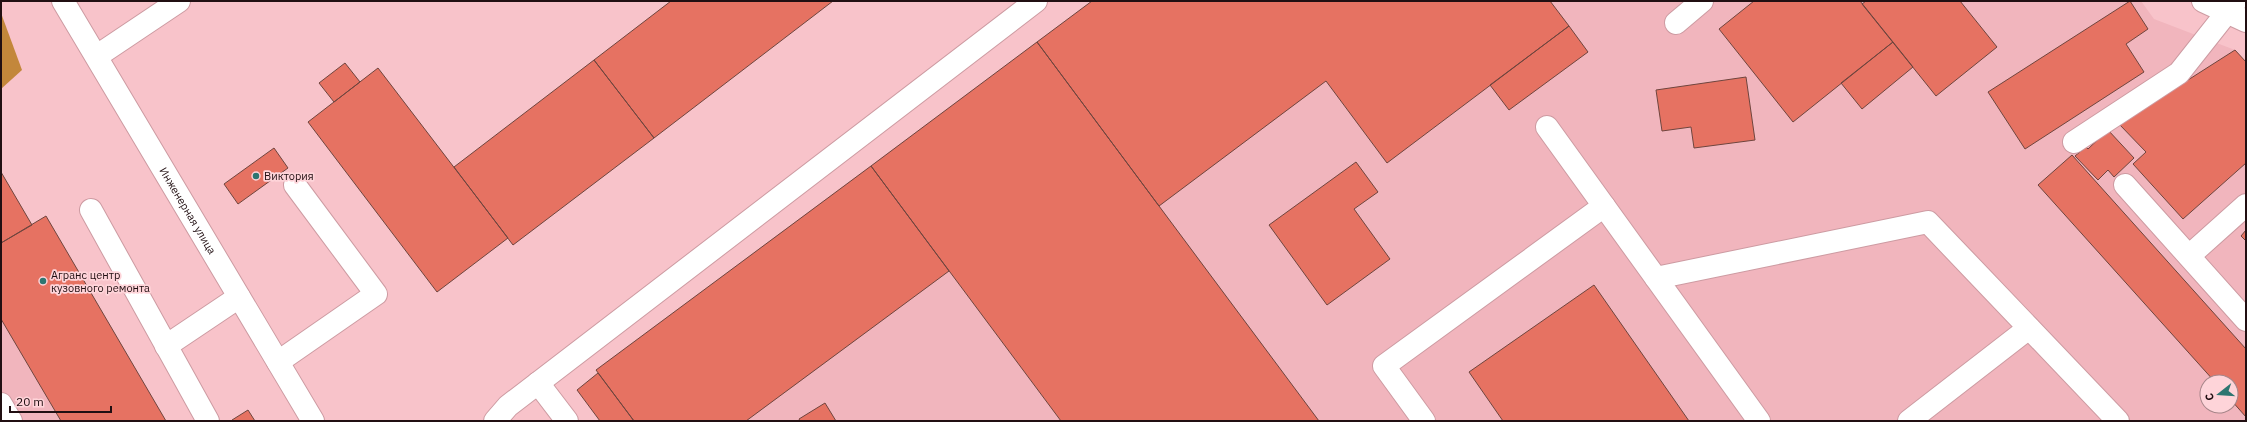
<svg xmlns="http://www.w3.org/2000/svg" width="2247" height="422" viewBox="0 0 2247 422" font-family="'IBM Plex Sans',sans-serif">
<style>
.built{fill:#f1b5bd;fill-rule:evenodd}
.forest{fill:#c3873b}
.building{fill:#e67262;stroke:#6f453e}
.lines{fill:none;stroke-linecap:round;stroke-linejoin:round}
.minor-casing{stroke:#cd9ba2;stroke-width:24}
.minor{stroke:#fff;stroke-width:22}
.poi-dot{fill:#2d7671;stroke:#fed4d9;stroke-width:1.5}
.labels{text-anchor:middle;dominant-baseline:central;stroke-width:3.5;stroke-linejoin:round;paint-order:stroke}
.poi-label{font-size:11px;fill:#210f12;stroke:#fed4d9;text-anchor:start}
.street-label{font-size:11px;fill:#210f12;stroke:#fed4d9}
</style>
<rect width="100%" height="100%" fill="#f8c3ca"/>
<path class="built" d="M1092 1H2141L2154 19 2235 50 2246 62V421H634L596 370ZM2207 382H2231V406H2207Z
M1 319 61 421H1Z"/>
<path class="forest" d="M1 13 22 70 1 89Z"/>
<path class="building" d="M671 1H833L654 138 594 60Z
M1092 1H1550L1569 26 1387 163 1326 81 1159 206 1037 42Z
M1754 1H1860L1893 42 1793 122 1719 29Z
M1866 1H1960L1997 47 1936 96 1862 4Z
M2130 1 2148 29 2126 44 2144 72 2025 149 1988 92Z
M1569 26 1588 52 1509 110 1490 85Z
M1037 42 1159 206 1319 421H1061L871 166Z
M1893 42 1913 67 1862 109 1841 83Z
M2235 50 2246 62V163L2183 219 2133 164 2146 152 2119 124Z
M594 60 654 138 513 245 454 167Z
M345 63 360 82 334 102 319 83Z
M378 68 508 238 437 292 308 122Z
M1746 77 1755 140 1694 148 1691 127 1662 131 1656 90Z
M2108 130 2134 158 2114 177 2108 170 2098 180 2075 156 2086 147 2088 149Z
M274 148 288 168 238 204 224 184Z
M2072 155 2246 349V417L2231 400V382H2215L2038 185Z
M1356 162 1378 192 1354 209 1390 259 1327 305 1269 225Z
M871 166 949 271 746 421H634L596 370Z
M1 172 32 225 1 243Z
M46 216 166 421H61L1 319V243Z
M2246 230V241L2241 236Z
M1594 285 1689 421H1503L1469 372Z
M598 373 634 421H600L577 390Z
M825 403 836 421H800L799 419Z
M248 410 255 421H233L232 420Z"/>
<g class="lines">
<defs>
<g id="minor">
<path id="s1" d="M63 1 313 421"/>
<path d="M2203 1 2246 21"/>
<path d="M1676 23 1702 1"/>
<path d="M97 56 179 1"/>
<path d="M1547 127 1759 421"/>
<path d="M2074 142 2179 73 2236 1"/>
<path d="M2125 185 2246 320"/>
<path d="M91 210 208 421"/>
<path d="M2189 256 2246 205"/>
<path d="M1656 278 1928 222 2118 421"/>
<path d="M166 346 239 297"/>
<path d="M278 362 376 294 295 185"/>
<path d="M538 383 567 421"/>
<path d="M1 404 11 421"/>
<path d="M495 421 508 406 1036 1"/>
<path d="M1424 421 1384 366 1604 206"/>
<path d="M1909 421 2029 328"/>
</g>
</defs>
<use href="#minor" class="minor-casing"/>
<use href="#minor" class="minor"/>
</g>
<g class="poi-dot">
<circle cx="256" cy="176" r="4"/>
<circle cx="43" cy="281" r="4"/>
</g>
<g class="labels">
<g class="poi-label">
<text x="264" y="176">Виктория</text>
<text x="51" y="275">Агранс центр<tspan x="51" dy="13">кузовного ремонта</tspan></text>
</g>
<g class="street-label">
<text stroke="none"><textPath href="#s1" startOffset="244">Инженерная улица</textPath></text>
</g>
</g>
<rect width="2247" height="422" fill="none" stroke="#210f12" stroke-width="4"/>
<g transform="translate(2219 394) rotate(253)"><circle r="19" fill="#fed4d9" stroke="#a68589"/>
<path d="M0-3L7 15L0 10L-7 15Z" fill="#2d7671"/>
<text y="-6" font-size="11" font-weight="bold" text-anchor="middle" fill="#210f12">С</text>
</g>
<path d="M10 406v6h101v-6" fill="none" stroke="#210f12" stroke-width="2"/>
<text x="16" y="406" font-size="12" fill="#210f12" stroke="#fed4d9" stroke-width="3" paint-order="stroke">20 m</text>
</svg>
